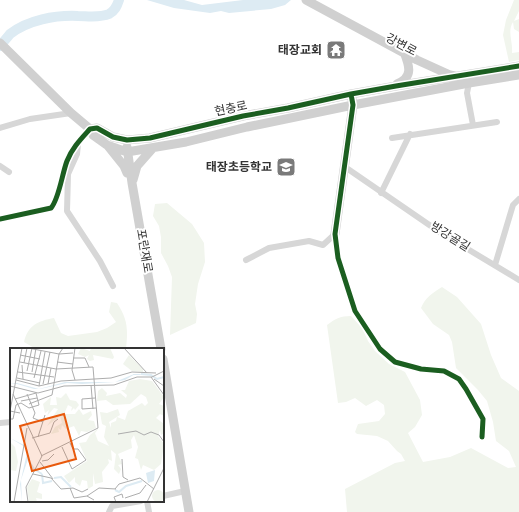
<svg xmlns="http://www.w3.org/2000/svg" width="519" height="512" viewBox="0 0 519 512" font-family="'Source Sans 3','Noto Sans KR',sans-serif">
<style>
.green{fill:#f1f5ed}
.water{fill:#ddebf3}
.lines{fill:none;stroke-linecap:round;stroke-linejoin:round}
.river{stroke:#ddebf3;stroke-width:10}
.street{stroke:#d7d7d7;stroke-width:6}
.secondary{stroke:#d0d0d0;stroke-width:9}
.cycleway-casing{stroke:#fff;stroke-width:8}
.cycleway{stroke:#1b5e20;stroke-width:5}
.labels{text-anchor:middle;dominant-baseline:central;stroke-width:4;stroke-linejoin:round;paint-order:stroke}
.street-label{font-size:12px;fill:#333;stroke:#fff}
.poi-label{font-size:12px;font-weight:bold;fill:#333;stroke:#fff;text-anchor:end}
.inset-river{fill:none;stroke:#ddebf3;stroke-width:2}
.inset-road{fill:none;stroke:#adadad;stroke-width:1}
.view{fill:#e8590c;fill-opacity:0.15;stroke:#e8590c;stroke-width:2}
.inset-edge{fill:none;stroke:#333;stroke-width:2}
</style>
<rect width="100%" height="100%" fill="#fff"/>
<path class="green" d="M514 0H519V11L514 21 519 19V32L514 29 513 22C507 32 513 41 512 53L519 52V60L509 62 503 35 506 20Z
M167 203 192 224 204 243 205 262 198 284 195 304 197 314 196 323 170 335 172 277 168 266 161 253V237L159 226 153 216 155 204Z
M442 287 457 297 481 324 491 355 501 378 519 391V512H347L345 489 395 463 405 461 401 454 397 451 388 441 377 436 357 434 355 432 358 424 379 421 385 414 384 405 377 400 366 406 355 398 346 402 338 403 327 325C335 319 340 316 351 316L362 328 368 341 375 351 389 364 405 372 420 400 422 415 415 427 408 433 423 462 450 457 471 448 508 468 516 467 509 451 496 441 493 422 487 401 478 390 456 368 452 342 449 335 433 324 421 308C425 298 432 293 442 287Z
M111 302 117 303C128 320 128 329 126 349H36L24 342C28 325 38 321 54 318L61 333 68 336 97 332 107 328 116 322 109 312Z"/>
<path class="water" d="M147 0H184L202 5 243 0H291L285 5 271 9 229 13 221 11 210 13 174 8Z"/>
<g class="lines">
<path class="river" d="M0 46C3 42 7 38 10 34 28 20 55 15 78 16 87 16 100 18 109 14 115 11 117 6 119 0"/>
<path class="street" d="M469 83 467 93 473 125
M0 128 30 119 71 113
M392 138 497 122
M78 144 77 154 68 174 67 211 100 261 113 286
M0 166 9 172
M345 167 441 233 519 280
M381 193 410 134
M0 219 51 208C59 199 62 174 67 161 72 148 81 139 90 129
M335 234 338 258 355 311 380 349 395 362 421 369 444 371 459 379 466 389 483 419 482 437
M246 260 269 248 309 241 323 245 335 234
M495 265 513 205 519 199
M0 423 11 422
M163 496 185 491
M147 501 149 512
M109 512 112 506 141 501"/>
<path class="secondary" d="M306 0 417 60 450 75 455 76
M0 43 71 113 90 129 93 135 107 145 127 152 186 142 247 127 353 105 469 83 519 75
M397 84C414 77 409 65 404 52
M90 129 97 128 113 137 127 140 150 138 243 116 288 108 351 94 396 86 519 66
M108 146 124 166 127 173
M127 147 132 183 161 349
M133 180 137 166 152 149
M335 234 353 105 352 99
M163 359 189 512"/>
<defs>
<path id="cycleway" d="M351 94 353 105 335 234 338 258 355 311 380 349 395 362 421 369 444 371 459 379 466 389 483 419 482 437
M0 219 51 208C59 199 62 174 67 161 72 148 81 139 90 129L97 128 113 137 127 140 150 138 243 116 288 108 351 94 396 86 519 66"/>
</defs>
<use href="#cycleway" class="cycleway-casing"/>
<use href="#cycleway" class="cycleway"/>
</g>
<defs>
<symbol id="temple-square" viewBox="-11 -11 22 22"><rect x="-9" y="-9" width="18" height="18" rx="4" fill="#7a7a7a" stroke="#fff"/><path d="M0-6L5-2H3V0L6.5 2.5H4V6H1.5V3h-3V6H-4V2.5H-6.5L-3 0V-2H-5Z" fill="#fff"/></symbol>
<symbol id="school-square" viewBox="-11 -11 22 22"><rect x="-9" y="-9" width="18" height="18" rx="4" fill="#7a7a7a" stroke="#fff"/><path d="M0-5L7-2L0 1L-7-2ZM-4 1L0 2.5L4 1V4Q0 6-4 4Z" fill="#fff"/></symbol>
</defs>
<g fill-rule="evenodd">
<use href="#temple-square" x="325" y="39" width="22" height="22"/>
<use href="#school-square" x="275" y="156" width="22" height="22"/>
</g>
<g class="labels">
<g class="street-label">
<text transform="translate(401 45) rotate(28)">강변로</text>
<text transform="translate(231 109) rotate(-12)">현충로</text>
<text transform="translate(450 237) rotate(32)">방강골길</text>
<text transform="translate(144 251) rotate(80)">포란재로</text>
</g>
<g class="poi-label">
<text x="322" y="50">태장교회</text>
<text x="272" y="167">태장초등학교</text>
</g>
</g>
<g transform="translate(10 348)">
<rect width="154" height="154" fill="#fff"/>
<path d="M71 0 80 3 81 0H100L104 9 103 11 83 7 84 12 80 13 77 11 79 7 75 9 68 6ZM119 7 133 21V24L122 23 113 16ZM130 31 142 33 154 49 149 56 154 58V68L150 66 146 70 154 76V85L151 87 150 82 148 88 154 96 151 116 144 122 133 117 131 122 128 111 125 110 128 99 124 87 121 92 122 100 108 106 112 116 108 117 111 121 109 126 104 121 106 106 101 102 102 113 98 111 99 115 92 124 93 134 85 136 83 125V138L78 141 77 133 72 132 70 138 65 134V129L59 135 54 128 77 113 69 95 76 94 80 87 89 80 85 85 88 93 99 98 94 89 96 78 92 76 90 64 97 65 108 61 110 67 99 74 101 80V75L106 73 107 69 115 72 118 63 132 55 135 58 138 55 136 49 131 46 120 56 103 57 96 52 87 53 88 43 92 40 97 45 96 48 110 45 116 50 117 47 111 42H115L119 33ZM56 45 60 52 66 53 69 57 65 62 64 60 61 63 62 59 58 57 54 66H65L69 61 73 67 81 63 82 67 78 72 84 73 86 80 77 84 71 83 69 88 64 78 56 81 52 77 51 82 48 80 49 84 41 86 45 79 52 75 50 68 37 78 48 61 44 60 37 68 39 62 35 65 33 56 41 49 40 57H47L46 49 51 50ZM0 94 5 99 8 114 6 123 0 122ZM22 131 30 134 27 144 32 146V151L26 150 27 154H19L17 139ZM142 148a6 6 0 1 1 12 0a6 6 0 1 1-12 0Z" fill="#f1f5ed"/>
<path d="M124 26 134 27 125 26 115 32 105 34 72 36 57 35 30 41H24L7 36H0L7 35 29 41 55 34H105ZM0 90 16 98 18 104V111L11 132 12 154 10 136 17 105 15 99ZM145 122 144 133 138 135 136 125Z" fill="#ddebf3"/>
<path class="inset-river" d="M131 26 141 27 147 31 154 29M17 110 24 121 32 126M32 126 33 135 42 133M44 130 51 129 61 139M105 142 109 144 116 138 132 133"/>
<path class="inset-road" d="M18 0 49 6 63 5M65 0 62 22 65 32M114 0 137 25M10 7 30 11M63 10H75L79 19M10 14 46 21M47 14 63 16M14 15 17 0M12 17 13 31M17 23 22 0M8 24 44 29M22 24 26 0M141 29 154 47M7 30 30 35M24 30 31 3M144 31 154 38M6 32 29 38 51 33 101 30 122 24 146 25M33 36 40 4M38 36 41 20M81 37 83 61M0 38 28 45 54 38 104 37 127 29H142L154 23M29 38 35 4M3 46 32 108 16 139 18 154M17 46 25 65M85 50 72 51V61L86 60M11 53 27 50M19 56 42 47 49 6 53 0M10 65 0 63 12 0M25 65 23 70 33 74M0 71H3L6 57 11 55 19 60 29 57 26 45 5 51M108 86 126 83 134 87 141 84 149 87 154 94M28 89 35 67M22 90 40 85 44 74 48 71M52 99 62 121 76 112 68 101H63L60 95M31 108 88 80 83 19 46 21M112 111 113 129 118 132M32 113 38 112 44 106M30 114 43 131M23 126 41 130 51 141 63 140 72 144 78 141M60 140 64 150 77 148 84 152M105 141 109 136 130 130 144 141M77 148 89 140 106 141M115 150 130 145 136 137M4 154 17 80M106 154 104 149 112 146 113 150M137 154 154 120"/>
<path class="view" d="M54 66 66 111 22 123 10 78Z"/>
<rect width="154" height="154" class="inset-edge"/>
</g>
</svg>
